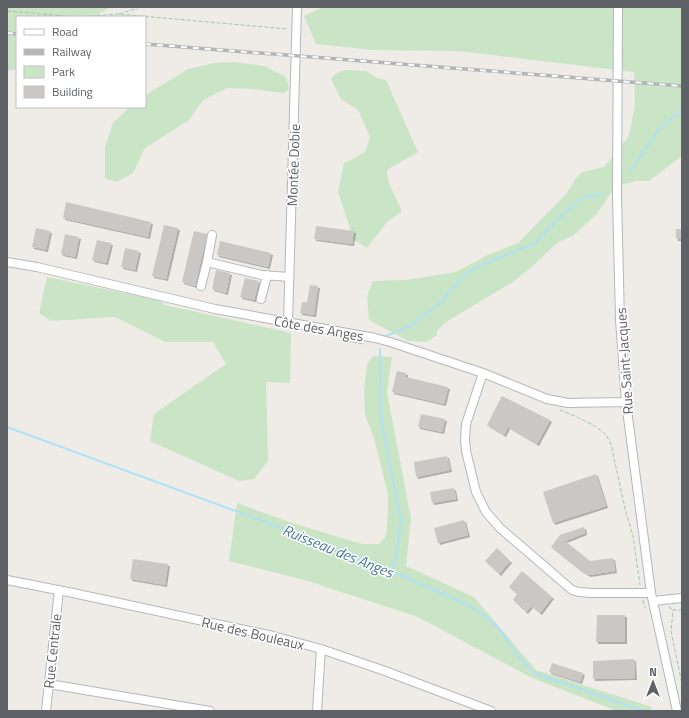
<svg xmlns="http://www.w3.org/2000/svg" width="689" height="718" viewBox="0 0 689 718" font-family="'Titillium Web',sans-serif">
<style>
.green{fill:#cae4c6}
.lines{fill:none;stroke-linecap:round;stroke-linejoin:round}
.stream{stroke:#afe1f7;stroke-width:2}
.building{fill:#cbc7c4;filter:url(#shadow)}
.minor-casing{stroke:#b4b7ba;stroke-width:10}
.path{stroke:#a2c6a7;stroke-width:1;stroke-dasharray:4 2;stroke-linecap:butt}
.minor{stroke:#fff;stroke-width:8}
.rail-casing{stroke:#b4b5b6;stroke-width:3.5}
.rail{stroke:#fff;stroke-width:2;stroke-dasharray:6;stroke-linecap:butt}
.labels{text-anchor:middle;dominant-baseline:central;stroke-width:3;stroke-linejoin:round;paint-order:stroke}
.street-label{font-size:14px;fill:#5e6266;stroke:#fff}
.water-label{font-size:15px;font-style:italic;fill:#467797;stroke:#fff}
</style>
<defs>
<filter id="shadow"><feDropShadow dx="2" dy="2" stdDeviation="0" flood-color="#0004"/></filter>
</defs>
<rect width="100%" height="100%" fill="#efece7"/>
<path class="green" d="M7 7H111L100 13 96 17H17V69L7 71Z
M323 7H682V156L649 181H637L620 185 610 194 597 214 574 235 557 243 534 265 513 282 446 322 438 330 436 336 426 342 408 341 369 320 367 296 373 281 406 280 456 272 488 255 518 243 567 193 575 179 582 172 604 167 629 136 635 104 634 72 457 51 372 50 316 44 304 16Z
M235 62 264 66 286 77 289 89 284 93 252 89 227 88 203 100 189 120 145 148 133 173 117 182 105 178V147L113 123 130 107H145V96L152 91 188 69 214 63Z
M344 70 366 71 377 78 386 80 418 152 387 170 388 181 402 211 388 221 367 248 354 240 338 192 344 163 353 159 365 152 370 138 365 125 358 110 341 99 331 79 335 74Z
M47 277 158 300 165 305 291 333 290 383 266 382 268 461 254 479 239 481 150 441 154 414 226 364 213 342H165L115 317 51 321 39 313Z
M373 356 392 357 387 392 411 519 406 566 474 597 536 670 652 707 650 711H617L532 678 418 617 308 581 229 561 237 503 292 523 362 544H379L386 536 388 513V495L374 438 365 415 364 391 367 364Z"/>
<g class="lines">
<path class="stream" d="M629 173 659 129 682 110
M384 337 410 326 439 304 461 279 473 269 535 243 559 218 582 198 602 194
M380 349 381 419 401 520 396 558 392 571
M7 427 347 552 469 605 497 626 522 661 534 673 644 711"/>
</g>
<path class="building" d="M66 202 151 222 148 237 63 218Z
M164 225 178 228 166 279 152 276Z
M316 226 354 231 352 244 314 239Z
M36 228 50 231 46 250 32 247Z
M676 229H682V239H676Z
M194 231 207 234 195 286 182 282Z
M65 234 79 237 75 257 61 254Z
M97 240 111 243 106 263 92 260Z
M220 241 271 253 268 267 217 255Z
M125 248 139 251 135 270 121 267Z
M216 270 230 273 226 293 212 289Z
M245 278 259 281 254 300 240 297Z
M310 285 318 286 314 315 300 313 302 302H307Z
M397 371 406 373V377L448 387 444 404 392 392Z
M502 396 550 420 537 444 508 427 504 435 487 425Z
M421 414 445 419 442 432 418 427Z
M447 456 450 470 416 477 414 462Z
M596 474 606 506 553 523 543 492Z
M454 488 456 499 432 503 430 492Z
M464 520 468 535 438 543 434 528Z
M584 527 585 533 565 541 590 561 613 558 615 571 589 575 580 570 551 547 560 535Z
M497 548 510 561 499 574 485 561Z
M133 559 168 564 165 585 130 579Z
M522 571 552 597 540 613 531 606 526 612 513 600 517 594 509 587Z
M597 615H625V642H596Z
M634 659 635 678 593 679V661Z
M552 663 583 673 580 682 549 672Z"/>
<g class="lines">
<defs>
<path id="minor" d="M618 7 617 197 620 320 626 402 651 593 677 711
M212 235 207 262 262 275 289 277
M7 262 37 267 215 309 375 338 390 342 483 373 547 399 568 403 626 402
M201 286 207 262
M261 299 267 275
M288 323 297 7
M483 373 466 424 465 440 466 451 476 492 486 512 500 528 572 590 579 592 591 593H651
M7 580 73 593 273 636 321 649 385 671 491 711
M653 601 682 598
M49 684 210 711
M46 711 59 590
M317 711 321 649"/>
</defs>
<use href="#minor" class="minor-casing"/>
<path class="path" d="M7 11 76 17
M119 14 140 7
M79 17 118 14 288 29
M347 341 363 344
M560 410C574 416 593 423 604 433 607 436 609 440 611 444L625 509 633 536 640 585
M643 600 644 606 646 608
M669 607 673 610
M682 610H673L671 631 672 636 682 684"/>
<use href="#minor" class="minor"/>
<defs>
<path id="rail" d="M7 33 17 34
M145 44 682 86"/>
</defs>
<use href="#rail" class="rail-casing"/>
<use href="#rail" class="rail"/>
</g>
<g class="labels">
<g class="street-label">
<text transform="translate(293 165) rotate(-88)">Montée Dobie</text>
<text transform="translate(319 328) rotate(10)">Côte des Anges</text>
<text transform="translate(624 361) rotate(-94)">Rue Saint-Jacques</text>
<text transform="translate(253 633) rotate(13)">Rue des Bouleaux</text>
<text transform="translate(52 651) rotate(-84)">Rue Centrale</text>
</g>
<g class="water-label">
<text transform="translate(338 551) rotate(22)">Ruisseau des Anges</text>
</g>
</g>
<rect width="689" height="718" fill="none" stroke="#5e6266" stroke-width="16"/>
<rect x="16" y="16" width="130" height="92" fill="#ffffff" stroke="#bfc0c2"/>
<rect x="24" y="29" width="20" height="6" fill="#ffffff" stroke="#bfc0c2"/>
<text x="52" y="36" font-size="12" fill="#5e6266">Road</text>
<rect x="24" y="49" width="20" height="6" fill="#b4b5b6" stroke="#bfc0c2"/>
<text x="52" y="56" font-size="12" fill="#5e6266">Railway</text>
<rect x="24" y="66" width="20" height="12" fill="#cae4c6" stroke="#bfc0c2"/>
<text x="52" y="76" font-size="12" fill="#5e6266">Park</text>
<rect x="24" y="86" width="20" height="12" fill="#cbc7c4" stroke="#bfc0c2"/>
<text x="52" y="96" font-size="12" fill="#5e6266">Building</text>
<g transform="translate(653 682)" stroke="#ffffff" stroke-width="3" paint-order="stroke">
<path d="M0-3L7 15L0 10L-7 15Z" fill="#5e6266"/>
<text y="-6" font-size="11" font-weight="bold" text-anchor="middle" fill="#5e6266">N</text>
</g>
</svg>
